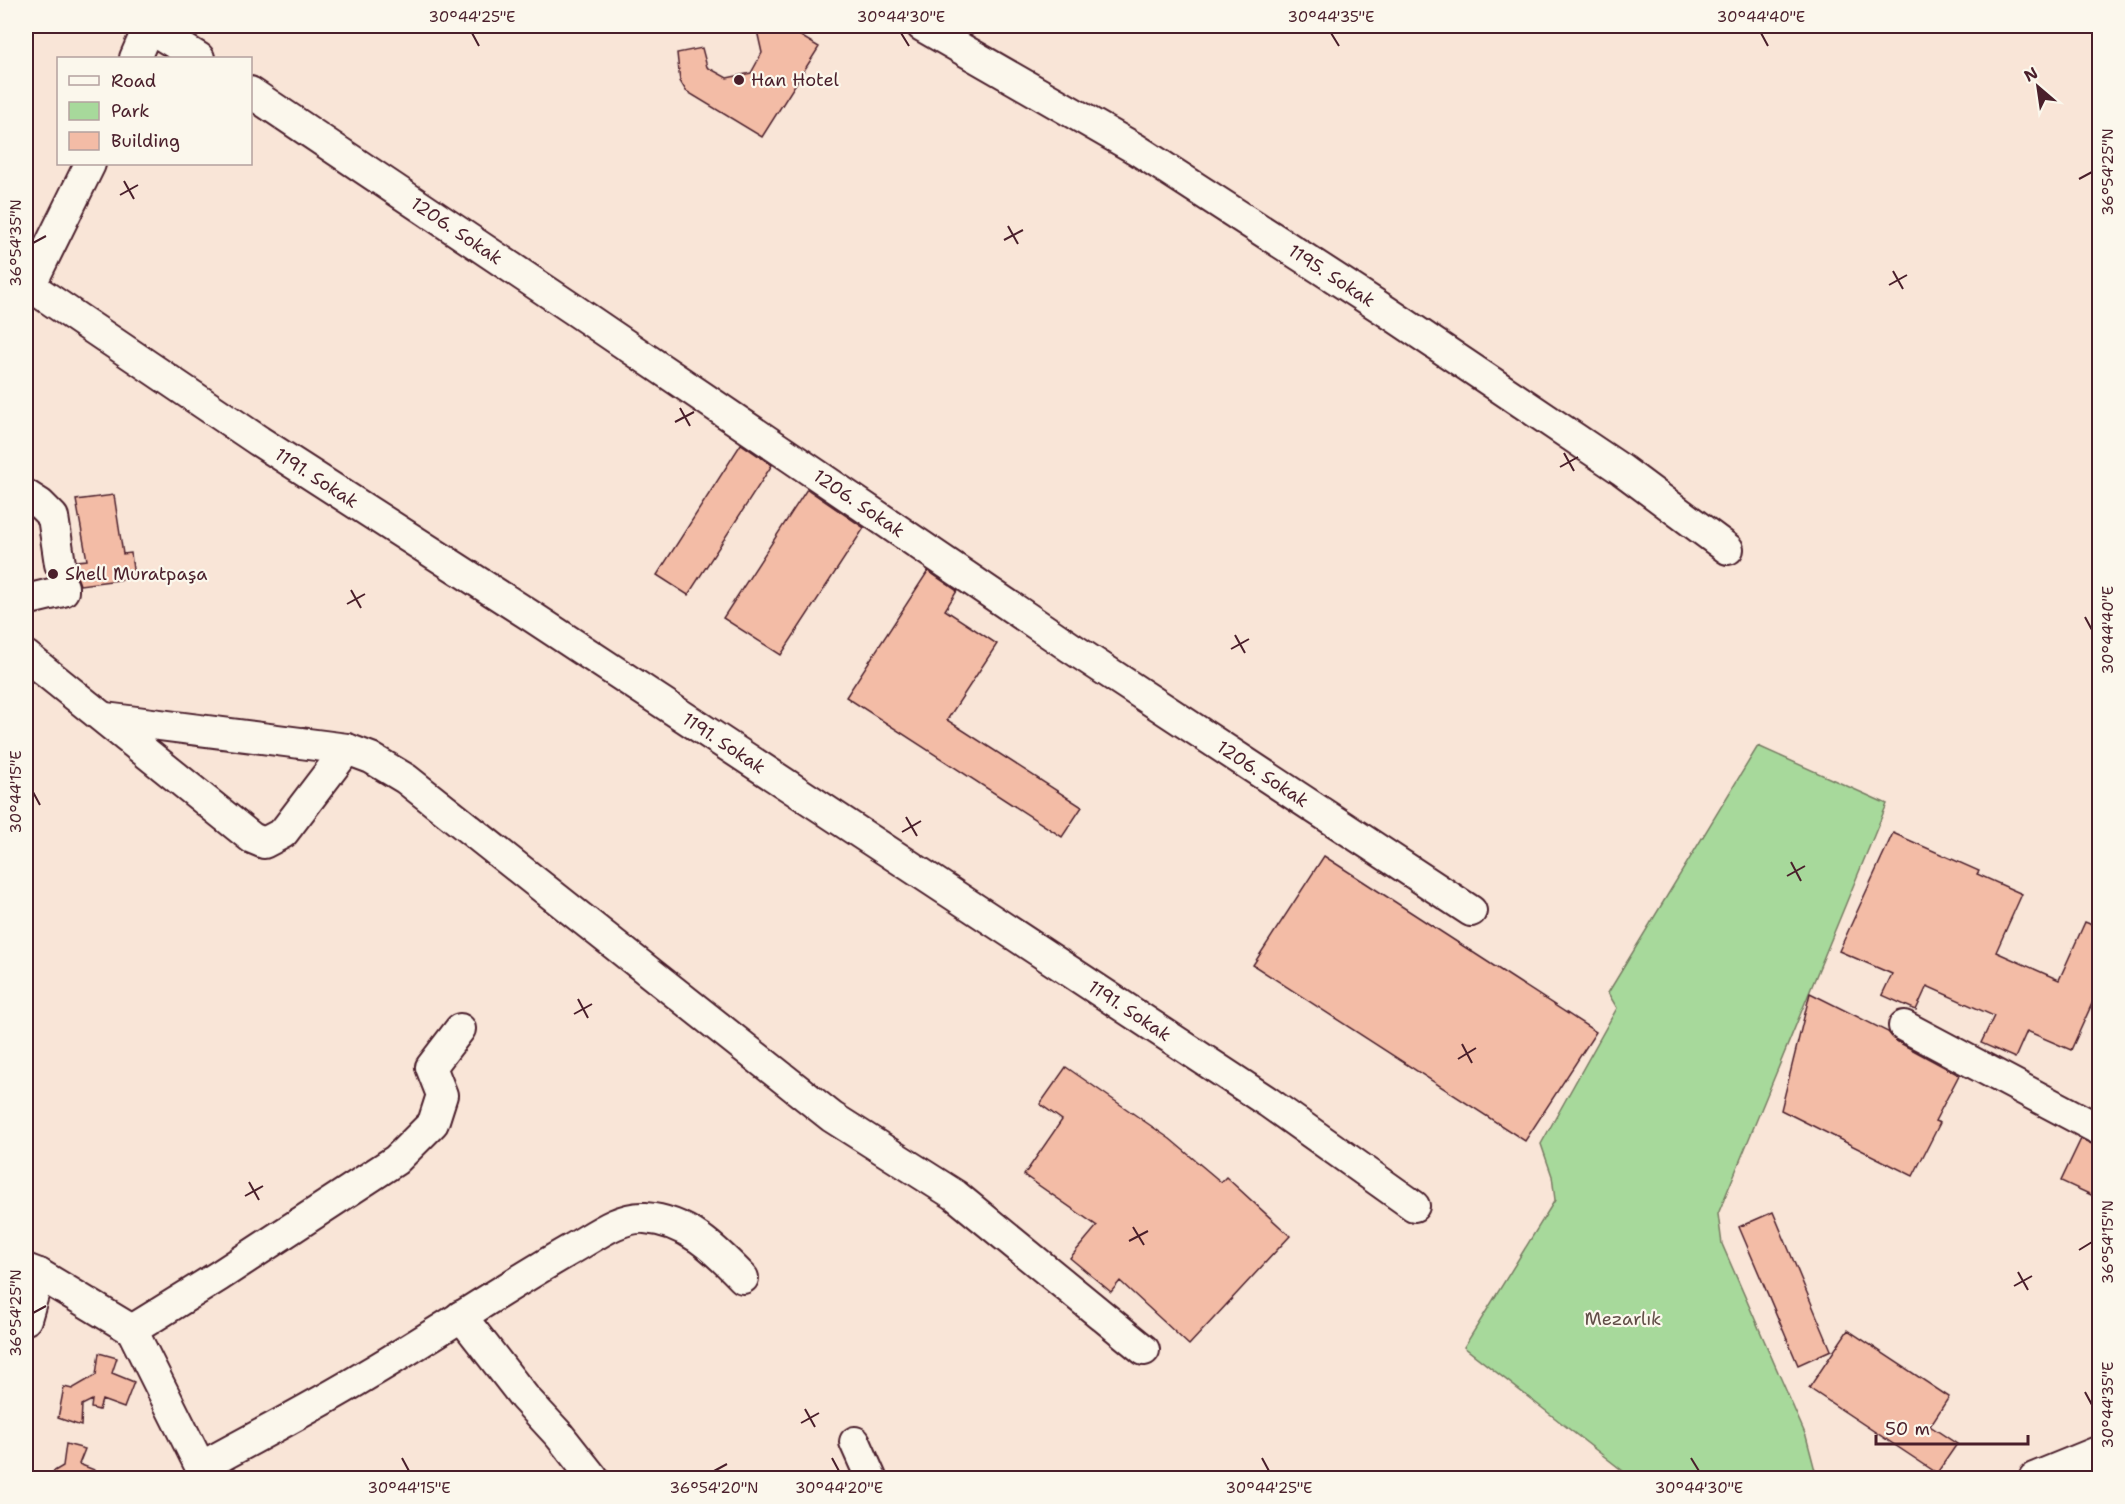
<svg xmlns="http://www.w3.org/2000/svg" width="2125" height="1504" viewBox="0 0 2125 1504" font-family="'Shantell Sans',sans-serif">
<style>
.green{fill:#a7d99b;stroke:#787c63;stroke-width:1.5}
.building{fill:#f3bca6;stroke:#4a1f2b;stroke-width:1.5}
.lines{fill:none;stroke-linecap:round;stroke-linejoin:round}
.minor-casing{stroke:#4a1f2b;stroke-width:34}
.minor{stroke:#fbf7ec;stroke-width:30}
.ticks{fill:none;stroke:#4a1f2b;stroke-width:2}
.poi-dot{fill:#4a1f2b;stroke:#fbf7ec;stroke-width:2}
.labels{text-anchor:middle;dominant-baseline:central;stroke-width:4.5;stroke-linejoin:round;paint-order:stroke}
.poi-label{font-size:18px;fill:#4a1f2b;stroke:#fbf7ec;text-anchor:start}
.street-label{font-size:18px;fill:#4a1f2b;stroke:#fbf7ec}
.park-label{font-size:18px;fill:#614e47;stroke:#fbf7ec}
.neatline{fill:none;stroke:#4a1f2b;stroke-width:2}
.ticks-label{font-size:15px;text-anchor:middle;fill:#4a1f2b}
</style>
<rect width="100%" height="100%" fill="#f9e5d7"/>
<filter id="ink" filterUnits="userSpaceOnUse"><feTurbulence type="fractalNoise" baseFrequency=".0167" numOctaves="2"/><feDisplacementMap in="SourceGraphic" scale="12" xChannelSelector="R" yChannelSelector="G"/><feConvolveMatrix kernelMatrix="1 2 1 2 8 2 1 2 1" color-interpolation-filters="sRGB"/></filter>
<g filter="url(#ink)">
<path class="green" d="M1758 746 1887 804 1718 1214 1722 1244 1806 1436 1817 1478H1632L1464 1347 1555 1200 1552 1176 1541 1144 1617 1008 1608 993Z"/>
<path class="building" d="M756 26H784L819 47 762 137 686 91 680 81 677 53 702 48 707 67 727 78 751 73 762 53Z
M741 444 772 465 688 595 657 575Z
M807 489 864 528 781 655 723 618Z
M114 495 123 554 131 553 134 578 80 585 78 579 74 574 77 561 87 560 76 500Z
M928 571 957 591 945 610 997 644 947 720 1082 807 1062 837 846 697Z
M1893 833 1979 871 1977 874 2022 894 1996 952 2059 980 2085 922 2100 928V986L2071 1050 2027 1031 2015 1058 1981 1043 1994 1016 1927 986 1916 1010 1882 995 1892 974 1839 951Z
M1324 856 1596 1032 1525 1141 1253 965Z
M1810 993 1888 1032 1896 1041 1959 1075 1935 1121 1940 1123 1913 1176 1781 1110Z
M1066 1067 1170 1139 1221 1182 1226 1177 1290 1236 1189 1345 1120 1281 1111 1292 1070 1258 1097 1226 1024 1175 1062 1120 1040 1104Z
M2081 1139 2100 1147V1199L2061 1181Z
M1773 1212 1831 1350 1798 1365 1739 1227Z
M1848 1330 1949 1397 1930 1426 1957 1444 1937 1473 1809 1388Z
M99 1353 117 1358 112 1373 134 1382 124 1408 102 1400 99 1410 91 1408 92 1400 82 1405 81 1426 58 1418 64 1387 72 1389 96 1375Z
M66 1444 85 1449 79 1464 112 1477V1479H41L63 1466Z"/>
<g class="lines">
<defs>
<g id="minor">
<path id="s1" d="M922 26 1136 149 1386 311 1622 470 1728 549"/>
<path d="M148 27 199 58"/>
<path d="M135 58 149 26"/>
<path id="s2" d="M250 92 576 311 1070 647 1471 911"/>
<path id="s3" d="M30 286 259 441 531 616 1268 1102 1414 1206"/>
<path d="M26 294 90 164"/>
<path d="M26 495 40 504 53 517 60 564"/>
<path d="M26 600 63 591V587"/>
<path d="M26 656 252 838 264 843 283 833 347 749 371 758 406 779 832 1117 955 1195 1144 1350"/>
<path d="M105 718 347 749"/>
<path d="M1904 1026 2100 1130"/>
<path d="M26 1269 39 1274 132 1330 206 1478"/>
<path d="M461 1316 524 1397 559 1435 593 1478"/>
<path d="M26 1319 39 1274"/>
<path d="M132 1330 219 1276 396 1160 433 1123 442 1095 431 1067 460 1029"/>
<path d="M855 1442 871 1478"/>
<path d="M201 1467C257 1436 314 1407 368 1374 436 1334 502 1289 570 1250 592 1238 619 1216 645 1218 687 1221 715 1249 743 1278"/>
<path d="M2034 1478 2100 1451"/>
</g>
</defs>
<use href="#minor" class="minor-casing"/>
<use href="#minor" class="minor"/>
</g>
</g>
<path class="ticks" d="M472 33 479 46M901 33 909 46M1331 33 1339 46M1761 33 1768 46M2079 179 2092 172M124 181 134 199M120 195 138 185M1008 226 1018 244M1004 240 1023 230M33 243 46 236M1893 271 1903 289M1889 285 1907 275M680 408 690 426M675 422 694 412M1564 453 1574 471M1560 467 1578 457M351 590 361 608M347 604 365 594M2085 617 2092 630M1235 635 1245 653M1231 649 1249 639M33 792 40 805M906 817 917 836M902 832 921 821M1791 862 1801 881M1787 876 1805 866M578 999 588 1018M574 1014 592 1004M1462 1044 1472 1063M1458 1059 1476 1048M249 1182 259 1200M245 1196 263 1186M1133 1227 1144 1245M1129 1241 1148 1231M2079 1250 2092 1242M2018 1272 2028 1290M2014 1286 2032 1276M33 1313 46 1306M2085 1392 2092 1405M805 1409 815 1427M801 1423 819 1413M402 1458 409 1471M832 1458 839 1471M1262 1458 1269 1471M1691 1458 1699 1471M714 1471 727 1464"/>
<g class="poi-dot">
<circle cx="739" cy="80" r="6"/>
<circle cx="53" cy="574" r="6"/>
</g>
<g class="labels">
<g class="poi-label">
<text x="751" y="80">Han Hotel</text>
<text x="65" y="574">Shell Muratpaşa</text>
</g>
<g class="street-label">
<text stroke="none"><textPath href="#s2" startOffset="249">1206. Sokak</textPath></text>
<text stroke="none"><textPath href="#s1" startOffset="480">1195. Sokak</textPath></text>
<text stroke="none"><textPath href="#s3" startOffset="345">1191. Sokak</textPath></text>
<text stroke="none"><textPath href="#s2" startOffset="735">1206. Sokak</textPath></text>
<text stroke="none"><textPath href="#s3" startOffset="831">1191. Sokak</textPath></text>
<text stroke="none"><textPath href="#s2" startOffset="1221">1206. Sokak</textPath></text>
<text stroke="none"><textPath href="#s3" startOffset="1317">1191. Sokak</textPath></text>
</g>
<g class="park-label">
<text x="1623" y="1319">Mezarlık</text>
</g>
</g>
<rect width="2125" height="1504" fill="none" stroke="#fbf7ec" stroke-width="66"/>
<rect x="57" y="57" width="195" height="108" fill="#fbf7ec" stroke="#b4a19f" stroke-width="1.5"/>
<rect x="69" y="76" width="30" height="9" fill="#fbf7ec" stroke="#b4a19f" stroke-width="1.5"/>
<text x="111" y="87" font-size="18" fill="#4a1f2b">Road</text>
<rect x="69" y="102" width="30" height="18" fill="#a7d99b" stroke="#b4a19f" stroke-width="1.5"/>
<text x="111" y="117" font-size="18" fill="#4a1f2b">Park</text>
<rect x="69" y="132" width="30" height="18" fill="#f3bca6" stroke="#b4a19f" stroke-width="1.5"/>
<text x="111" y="147" font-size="18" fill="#4a1f2b">Building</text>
<g transform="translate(2038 87) rotate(331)" stroke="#fbf7ec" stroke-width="4.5" paint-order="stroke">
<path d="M0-4.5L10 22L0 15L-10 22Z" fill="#4a1f2b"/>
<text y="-9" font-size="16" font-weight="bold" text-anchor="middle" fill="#4a1f2b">N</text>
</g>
<path d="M1876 1435v9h152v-9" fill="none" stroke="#4a1f2b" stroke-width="3"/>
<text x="1885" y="1435" font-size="18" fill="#4a1f2b" stroke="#fbf7ec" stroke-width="4.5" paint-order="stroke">50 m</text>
<rect x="33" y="33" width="2059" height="1438" class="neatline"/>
<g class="ticks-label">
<text x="472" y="22">30°44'25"E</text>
<text x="901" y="22">30°44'30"E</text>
<text x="1331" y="22">30°44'35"E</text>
<text x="1761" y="22">30°44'40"E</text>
<text transform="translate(2108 172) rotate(-90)" y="5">36°54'25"N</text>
<text transform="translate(16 243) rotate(-90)" y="5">36°54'35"N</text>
<text transform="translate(2108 630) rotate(-90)" y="5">30°44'40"E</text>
<text transform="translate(16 792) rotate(-90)" y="5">30°44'15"E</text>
<text transform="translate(2108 1242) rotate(-90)" y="5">36°54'15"N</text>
<text transform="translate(16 1313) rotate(-90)" y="5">36°54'25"N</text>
<text transform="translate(2108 1405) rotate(-90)" y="5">30°44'35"E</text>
<text x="409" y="1493">30°44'15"E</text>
<text x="714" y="1493">36°54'20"N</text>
<text x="839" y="1493">30°44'20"E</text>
<text x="1269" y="1493">30°44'25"E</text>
<text x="1699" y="1493">30°44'30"E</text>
</g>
</svg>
